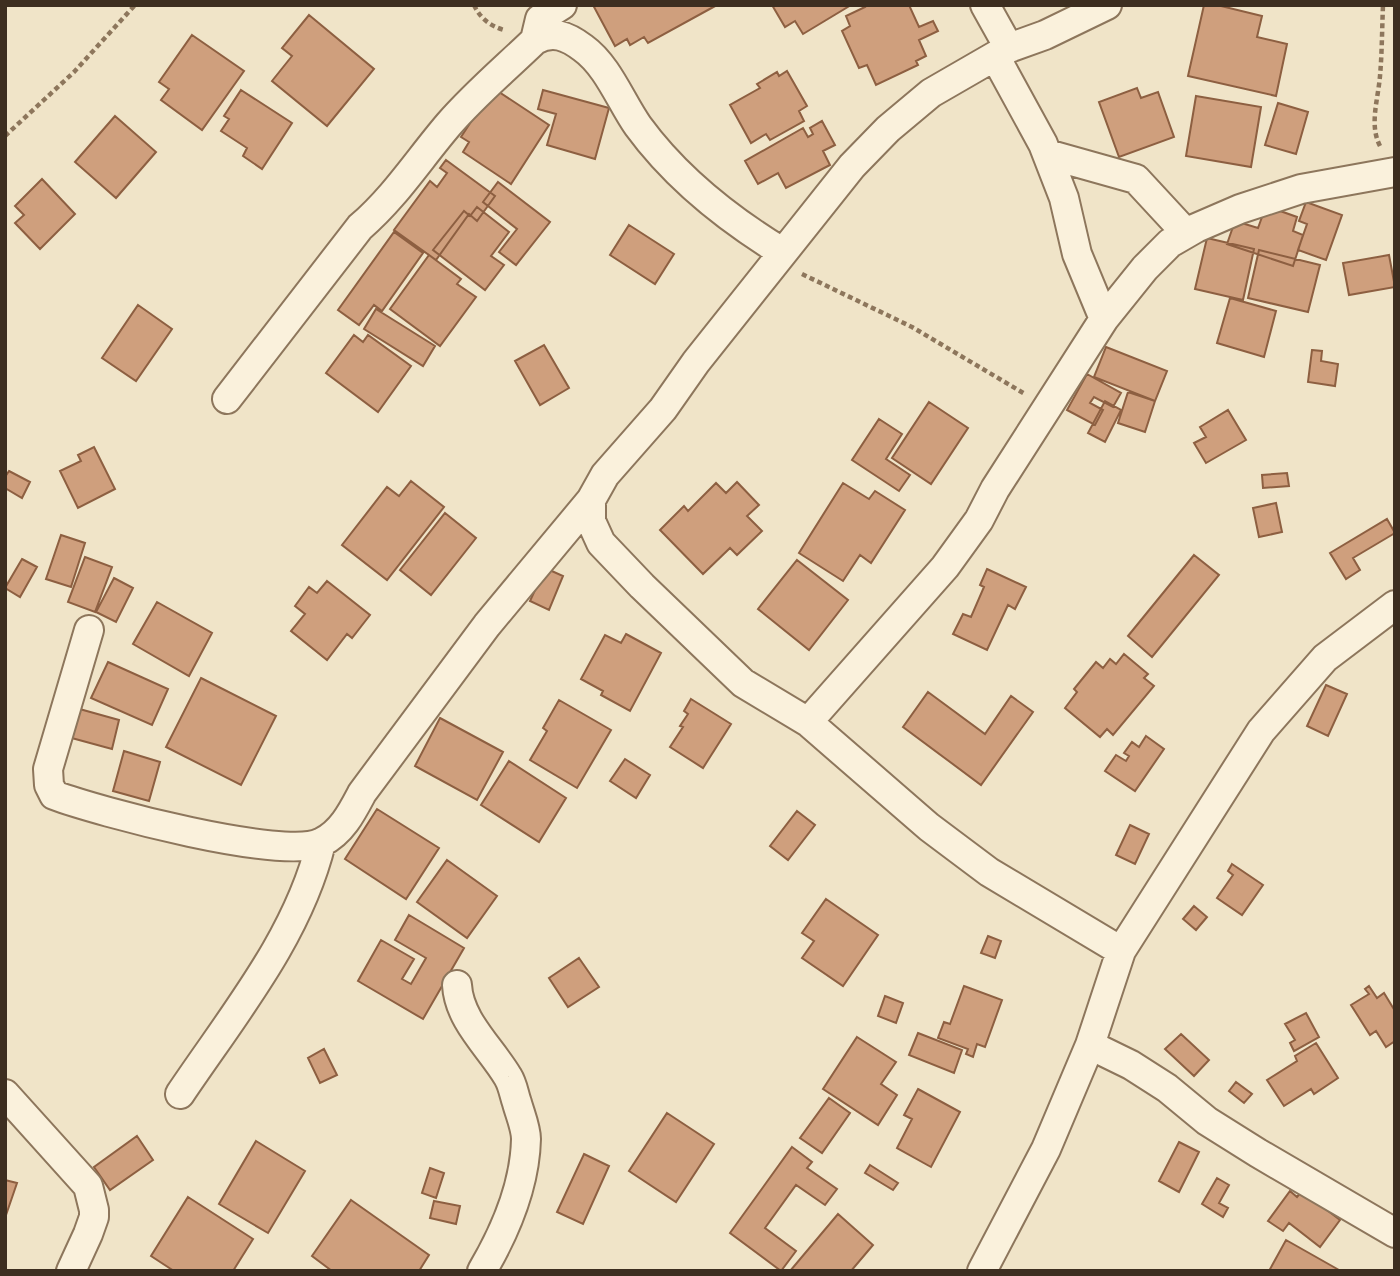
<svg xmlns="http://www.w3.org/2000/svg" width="1400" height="1276" viewBox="0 0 1400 1276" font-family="Merriweather,serif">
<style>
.building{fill:#cf9f7d;stroke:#8d5f41;stroke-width:2}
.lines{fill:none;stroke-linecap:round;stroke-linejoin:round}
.street-casing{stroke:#8d765c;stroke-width:32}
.path{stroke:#8d765c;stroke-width:4.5;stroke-dasharray:5 3.5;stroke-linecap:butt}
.street{stroke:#faf1dc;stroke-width:28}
</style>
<rect width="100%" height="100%" fill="#f0e4c8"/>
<path class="building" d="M593 5H717L648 43 644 37 630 45 627 39 615 46Z
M772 5H851L803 34 795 21 785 27Z
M864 5H909L919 27 933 21 938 31 919 40 926 56 916 61 918 65 876 85 867 65 859 68 842 31 850 26 846 16 865 7Z
M1204 5H1217L1262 16 1257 37 1287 44 1276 96 1188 76Z
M309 15 374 69 327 126 272 81 292 56 282 48Z
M192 35 244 71 202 130 161 100 169 89 159 82Z
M787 71 807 106 799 111 804 121 770 140 766 134 751 143 730 105 760 88 757 84 777 72 779 76Z
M493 88 549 125 511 184 463 152 469 142 461 137Z
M1137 88 1141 98 1158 92 1174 137 1119 157 1099 102Z
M241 90 292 123 262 169 243 156 247 148 221 131 229 119 224 116Z
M543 90 609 108 595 159 547 145 556 114 538 109Z
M1196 96 1261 107 1251 167 1186 156Z
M1278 103 1308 112 1296 154 1265 145Z
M115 116 156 152 116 198 75 162Z
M822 121 835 145 823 151 830 165 786 188 778 173 758 184 745 161 803 128 808 137 813 134 810 128Z
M446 160 495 196 477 221 469 214 436 260 394 230 430 181 437 187 447 173 440 168Z
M42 179 75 214 40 249 15 223 24 215 15 206Z
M498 182 550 222 516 265 499 252 517 229 483 202Z
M1306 202 1342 215 1326 260 1298 250 1307 224 1299 221Z
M1266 206 1297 217 1293 231 1303 235 1293 266 1227 244 1235 221 1258 228Z
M477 207 509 232 491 256 504 265 485 290 433 250 464 211 470 216Z
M629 225 674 254 655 284 610 255Z
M394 232 423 253 382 311 374 305 359 325 338 310Z
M1207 238 1254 249 1243 300 1195 289Z
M1259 250 1320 265 1308 312 1248 298Z
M429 255 461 279 457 284 476 297 440 346 390 309Z
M1389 255 1395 287 1349 295 1343 263Z
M1230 298 1276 311 1264 357 1217 343Z
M138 305 172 329 136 381 102 358Z
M376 309 435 346 423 366 364 329Z
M354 335 363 342 368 335 411 366 378 412 326 373Z
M544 345 569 388 540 405 515 361Z
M1106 347 1167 371 1155 401 1094 377Z
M1312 350 1322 351 1321 361 1338 364 1335 386 1308 382Z
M1087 374 1121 393 1113 407 1094 397 1090 403 1103 410 1095 425 1067 410Z
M1128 392 1155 401 1145 432 1118 423Z
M1105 401 1121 410 1105 442 1088 433Z
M929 402 968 428 931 484 892 458Z
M1228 410 1246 440 1206 463 1194 443 1206 437 1200 427Z
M879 419 902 434 886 459 910 475 899 491 852 460Z
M94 447 115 489 78 508 60 471 81 461 78 455Z
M9 471 30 482 22 498 5 488V477Z
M1287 473 1289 486 1263 488 1262 475Z
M411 481 444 507 387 580 342 545 387 487 399 496Z
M737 482 759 505 747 516 762 531 737 555 730 548 703 574 660 530 684 506 688 511 716 483 726 493Z
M843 483 869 499 875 491 905 510 871 563 860 555 843 581 799 553Z
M1276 503 1282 532 1259 537 1253 508Z
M445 513 476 538 431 595 400 570Z
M1387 519 1395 533 1353 558 1360 570 1346 579 1330 553Z
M61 535 85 543 71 587 46 579Z
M1194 555 1219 575 1152 657 1128 636Z
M85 557 112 567 95 612 68 602Z
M22 559 37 567 20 597 5 588Z
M797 560 848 600 809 650 758 609Z
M545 568 563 576 549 610 530 601Z
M987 569 1026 587 1015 609 1008 605 987 650 953 634 963 614 971 617 984 587 980 585Z
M114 578 133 588 116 622 96 612Z
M327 581 370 615 352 638 347 634 327 660 291 631 305 614 295 606 309 587 317 593Z
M157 602 212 633 189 676 133 644Z
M626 634 661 653 630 711 601 695 603 691 581 679 605 635 621 643Z
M1124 654 1148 674 1144 678 1154 686 1113 735 1107 729 1100 737 1065 708 1077 692 1074 689 1096 662 1103 668 1110 659 1116 664Z
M108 662 168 689 152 725 91 698Z
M201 678 276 716 241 785 166 747Z
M1326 685 1347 694 1328 736 1307 726Z
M928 692 985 734 1011 696 1033 712 981 785 903 727Z
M691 699 731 724 703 768 670 747 683 727 680 726 688 714 684 711Z
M559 700 611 730 577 788 530 760 547 731 543 728Z
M76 708 119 720 112 749 68 737Z
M440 718 503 752 477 800 415 766Z
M1146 736 1164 749 1135 791 1105 771 1116 755 1126 761 1129 756 1124 753 1132 742 1139 747Z
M124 751 160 762 149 801 113 791Z
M625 759 650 775 636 798 610 781Z
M509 761 566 798 539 842 481 805Z
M377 809 439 848 406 899 345 859Z
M797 811 815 825 788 860 770 846Z
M1130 825 1149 834 1135 864 1116 855Z
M447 860 497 896 467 938 417 902Z
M1232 864 1263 885 1242 915 1217 898 1233 875 1228 871Z
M826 899 878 935 843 986 802 958 814 941 802 933Z
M1194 906 1207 917 1196 930 1183 919Z
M409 915 464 948 423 1019 358 981 381 940 414 959 402 979 411 984 426 958 395 940Z
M988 936 1001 941 995 958 981 953Z
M579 958 599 987 568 1007 549 978Z
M964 986 1002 1000 985 1047 977 1044 973 1057 966 1054 968 1049 938 1038 944 1022 950 1024Z
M1369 986 1377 998 1384 993 1395 1011V1041L1386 1047 1376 1031 1370 1035 1351 1005 1369 994 1365 989Z
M885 996 903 1003 896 1023 878 1016Z
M1306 1013 1319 1037 1294 1051 1290 1043 1295 1040 1285 1024Z
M918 1033 962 1050 954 1073 909 1055Z
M1181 1034 1209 1060 1194 1076 1165 1049Z
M857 1037 896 1062 881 1084 897 1095 878 1125 823 1089Z
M1316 1043 1338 1078 1314 1094 1311 1089 1284 1106 1267 1080 1297 1061 1295 1056Z
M324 1049 337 1075 320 1083 308 1058Z
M1236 1082 1252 1094 1244 1103 1229 1091Z
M918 1089 960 1112 931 1167 897 1148 912 1119 904 1115Z
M829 1098 850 1113 822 1153 800 1138Z
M667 1113 714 1144 676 1202 629 1171Z
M137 1136 153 1160 110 1190 94 1167Z
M256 1141 305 1171 268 1233 219 1204Z
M1179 1142 1199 1152 1179 1192 1159 1181Z
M792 1147 812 1162 807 1168 837 1189 825 1205 796 1185 765 1228 796 1251 781 1271 730 1233Z
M584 1154 609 1166 583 1224 557 1212Z
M870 1165 898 1183 893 1190 865 1173Z
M430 1168 444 1173 436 1198 422 1193Z
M1217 1178 1229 1185 1219 1203 1228 1208 1223 1217 1202 1204Z
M5 1180 17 1183 5 1218Z
M1290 1191 1297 1197 1302 1191 1340 1220 1320 1247 1289 1223 1283 1231 1268 1221Z
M188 1197 253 1239 233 1271H174L151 1256Z
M351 1200 429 1255 419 1271H332L312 1256Z
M434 1201 460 1206 456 1224 430 1218Z
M838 1214 873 1245 851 1271H790Z
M1286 1240 1339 1270V1271H1269Z"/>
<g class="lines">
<defs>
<path id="street" d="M985 5 1009 48
M1107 5 1045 35 1009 48 931 93 888 129 852 166 696 362 663 409 605 475 591 500V521L601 543 642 586 743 683 808 722 929 827 989 872 1121 951
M535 40 540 19 562 5
M996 58 1043 144 1064 198 1077 254 1104 319
M1047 154 1136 179 1186 233
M227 399 360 227C395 197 419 159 449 124 475 94 506 68 535 40 553 30 567 36 583 48 608 66 621 102 638 126 676 178 728 219 782 252
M89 630 48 769 49 785 54 795C96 811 286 862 322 842 342 832 352 812 362 793L487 625 591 500
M808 722 945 567 979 520 995 489 1104 319 1145 268 1170 243 1196 228 1240 209 1301 189 1395 172
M457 985C459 1021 491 1048 508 1077 513 1085 514 1095 517 1103 520 1114 526 1128 526 1139 525 1185 505 1232 482 1271
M1090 1045 1131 1065 1167 1088 1207 1121 1258 1153 1395 1233
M5 1094 88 1186 94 1210V1217L88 1234 71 1271
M180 1094C233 1015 298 937 321 843
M982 1271 1046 1149 1090 1045 1121 951 1261 731 1325 658 1395 605"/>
</defs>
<use href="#street" class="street-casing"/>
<path class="path" d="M474 5C480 18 490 26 504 30
M5 136 74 72 135 5
M1380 146C1369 125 1378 100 1380 76 1382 53 1382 29 1383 5
M802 274 912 327 1025 394"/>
<use href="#street" class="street"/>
</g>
<rect width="1400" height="1276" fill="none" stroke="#3d2e20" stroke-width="14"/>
</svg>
